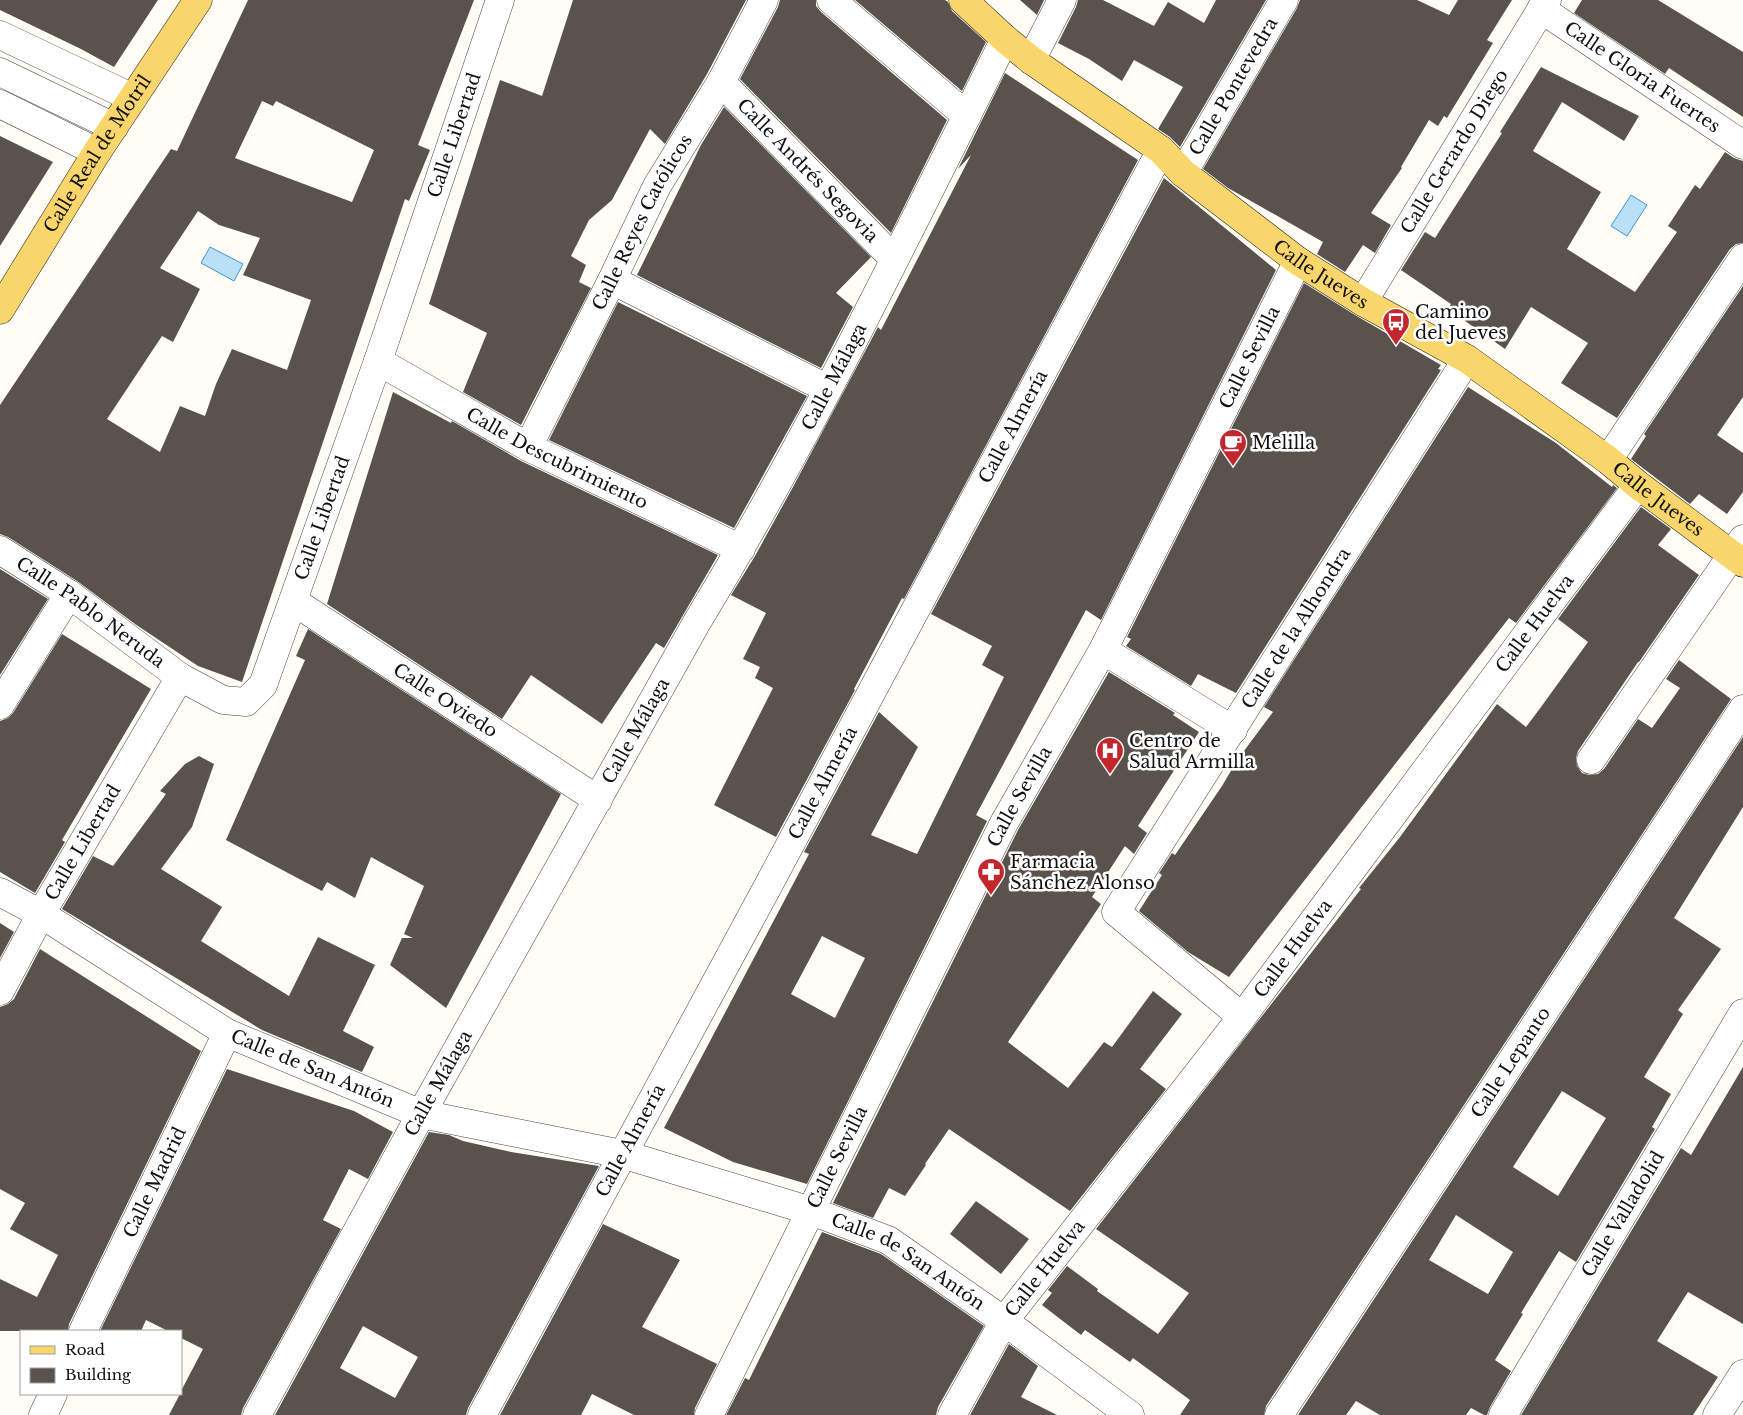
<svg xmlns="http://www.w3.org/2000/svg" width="1743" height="1415" viewBox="0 0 1743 1415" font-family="'Libre Baskerville',serif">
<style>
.water{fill:#b9e0f7;stroke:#3f96cf}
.building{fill:#5a524d;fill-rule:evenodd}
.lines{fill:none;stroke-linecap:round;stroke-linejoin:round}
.minor-casing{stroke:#444;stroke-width:29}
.major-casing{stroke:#222;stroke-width:29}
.minor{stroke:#fff;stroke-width:28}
.major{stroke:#f9d66b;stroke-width:28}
.labels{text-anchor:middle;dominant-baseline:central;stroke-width:5;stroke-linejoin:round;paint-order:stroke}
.street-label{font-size:18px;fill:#111;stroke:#fff}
.poi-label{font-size:18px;fill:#111;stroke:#fff;text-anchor:start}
</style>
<rect width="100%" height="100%" fill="#fffdf5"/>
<path class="water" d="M1631 195 1647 205 1627 236 1611 226Z
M210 247 243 264 234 281 201 263Z"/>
<path class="building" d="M0 0H158L114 67 81 49 0 10Z
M248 0H474L418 145 430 150 409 201 405 199 242 682 198 666 135 624 77 581 8 537 0 534V405L171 149 177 151ZM262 101 273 106 276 101 374 150 352 202 235 158ZM198 211 219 225 260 238 243 275 311 300 287 370 232 349 216 384 205 416 180 406 160 452 107 419 162 336 173 342 200 289 160 268Z
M573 0H746L707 74 665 144 650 129 612 200 589 220 571 256 586 265 579 282 591 288 521 425 463 392 487 333 429 304 500 80 542 96Z
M780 0H816V6L821 12 947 120 891 233 740 79 778 7Z
M855 0H945L948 2 952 11 986 42 962 91Z
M1020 0H1044L1037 15Z
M1078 0H1103L1154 26 1168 2 1204 23 1216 0H1266L1180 147 1170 137 1158 129 1183 87 1134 60 1122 81 1089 59 1058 43 1076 7Z
M1300 0H1417L1449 15 1458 0H1512L1487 40 1493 43 1447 118 1444 116 1438 126 1429 120 1401 167 1402 168 1371 213 1391 225 1375 253 1363 245 1345 272 1317 254 1323 242 1228 188 1203 169 1297 8Z
M1582 0H1658L1743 52V117L1669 68 1665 74 1574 13Z
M1541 67 1639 116 1624 141 1562 102 1533 151 1601 192 1567 249 1635 292 1677 232 1668 226 1695 185 1700 189 1725 152 1734 158 1743 161V243L1736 244 1730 249 1617 418 1561 383 1588 343 1531 307 1505 349 1448 309 1451 304 1401 270 1425 232 1435 238 1502 133 1500 132Z
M1005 73 1138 160 904 599 902 598 854 689 855 690 776 837 714 805 773 688 755 678 760 667 743 659 766 613 731 595 755 556 793 487 878 327 881 330 971 155 958 169Z
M724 107 871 257 836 293 853 307 821 368 637 275 701 145Z
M0 136 53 162 0 246Z
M1164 178 1276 270 1101 620 1086 610 976 815 987 821 807 1184 733 1162 664 1128 809 854 804 852 879 712 918 747 871 835 917 854 1004 677 982 665 992 646 931 614ZM822 936 865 958 835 1018 791 994Z
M1304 283 1355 315 1441 365 1438 369 1441 370 1236 693 1198 674 1191 686 1126 646 1131 639 1127 637Z
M1743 286V397L1717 435 1743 453V492L1727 514 1699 494 1690 504 1631 459 1646 436 1644 434Z
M618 302 807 396 734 528 549 440Z
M1468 387 1556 443 1612 487 1613 485 1617 488 1516 623 1509 618 1229 977 1188 952 1139 911 1162 875 1159 873 1172 853 1175 855 1222 786 1238 759 1273 712 1264 707Z
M393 392 451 423 452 421 521 461 718 555 664 648 656 643 602 724 531 675 502 719 327 604Z
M1641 507 1671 529 1658 545 1699 575 1639 662H1638L1578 751 1576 758 1577 766 1582 773 1589 775 1598 774 1604 769 1638 719 1652 728 1680 688 1666 679 1679 660 1731 699 1266 1406 1264 1415H1180L1190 1400 1133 1358 1130 1362 1085 1330 1081 1335 1042 1305 1052 1293 1048 1290 1067 1266 1098 1289 1097 1291 1158 1334 1189 1293 1096 1229 1361 889 1359 888 1400 837 1497 704 1526 727 1541 707 1588 642 1558 619Z
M0 569 48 599 0 675Z
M308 629 561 794 446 1008 390 965 402 938H413L404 934 424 886 371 857 355 898 327 882 322 891 226 840 305 660 296 656Z
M62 634 151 689 62 840 65 842 35 893 0 872V721L8 718 13 713Z
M1109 672 1175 713 1173 715 1199 732 1138 826 1147 833 1134 854 1125 846 1092 897 1101 904 1008 1042 1068 1088 1104 1042 1112 1047 1153 991 1182 1014 1140 1069 1166 1089 1070 1211 949 1129 925 1164 926 1165 905 1196 889 1188 873 1218 833 1203 1018 830Z
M1743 737V807L1674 918 1721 949 1678 1010 1683 1014 1644 1077 1671 1094 1652 1127 1655 1129 1576 1262 1559 1251 1521 1313 1523 1314 1495 1360 1511 1371 1490 1407 1487 1415H1484L1471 1408 1466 1415H1380L1356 1401 1346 1415H1298ZM1562 1091 1606 1118 1558 1196 1513 1167ZM1456 1215 1513 1252 1488 1294 1429 1260Z
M199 756 214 764 192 827 161 869 222 907 201 941 289 996 318 937 375 965 343 1031 374 1047 362 1072 262 1030 62 909 93 856 113 866 166 794 160 791 185 764Z
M0 923 14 932 0 958Z
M40 949 201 1051 69 1324 68 1331H0V1279L37 1297 58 1255 10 1229 25 1203 0 1189V1007L8 1004 14 999Z
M1743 1067V1324L1688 1292 1657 1341 1718 1377 1693 1415H1521L1681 1148 1691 1155Z
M227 1069 354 1111 393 1132 368 1179 349 1169 323 1220 341 1229 243 1408 241 1415H169L180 1394H181V1391L203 1349 181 1338V1331H168L146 1320 141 1331H100Z
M429 1132 449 1135 463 1141 511 1152 599 1166 468 1408 466 1415H275ZM363 1326 418 1357 395 1398 340 1368Z
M976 1201 1029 1239 1001 1274 950 1234Z
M603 1224 680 1260 642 1327 717 1364 695 1408 694 1415H634L592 1394 581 1415H500Z
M822 1232 881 1254 984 1326 938 1407 936 1415H726L745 1378 749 1380Z
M1009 1344 1038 1366 1021 1397 1057 1415H970Z"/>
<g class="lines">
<defs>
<g id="minor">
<path d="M831 0 967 116"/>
<path id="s1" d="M1541 9 1743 145"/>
<path d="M0 35 133 98"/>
<path d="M1031 60 1062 0"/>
<path d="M0 72 114 127"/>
<path id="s2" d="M721 82 894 259"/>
<path d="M0 104 97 152"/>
<path id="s3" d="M1183 173 1284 0"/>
<path d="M612 280 828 389"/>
<path id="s4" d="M1363 302 1547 0"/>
<path id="s5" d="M378 361 528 447 741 549"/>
<path id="s6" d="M528 447 612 280 657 186 721 82 764 0"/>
<path d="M1608 460 1743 258"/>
<path id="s7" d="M0 550 69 594 180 677"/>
<path id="s8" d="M293 601 598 800"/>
<path d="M1103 650 1233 730"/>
<path d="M0 705 69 594"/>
<path d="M1591 760 1743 539"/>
<path id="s9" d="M0 892 41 914 227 1033 421 1114 622 1154 811 1211 888 1240 1004 1321 1130 1415"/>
<path id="s10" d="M0 991 41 914 180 677 223 700 246 702 263 685 378 361 500 0"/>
<path id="s11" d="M1242 1017 1116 912 1467 359"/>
<path id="s12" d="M83 1331 227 1033"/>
<path d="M43 1415 53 1394"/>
<path id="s13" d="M257 1415 421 1114 697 622C811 434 907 235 1005 39"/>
<path id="s14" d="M482 1415 768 886 1161 150"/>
<path id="s15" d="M709 1415 1004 823 1103 650 1298 261"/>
<path id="s16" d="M952 1415 1004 1321 1242 1017 1638 485"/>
<path id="s17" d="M1279 1415 1743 709"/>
<path id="s18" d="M1503 1415 1743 1013"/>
<path d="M1717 1415 1743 1374"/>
</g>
<g id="major">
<path id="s19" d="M963 0 1005 39 1031 60 1161 150 1183 173 1298 261 1363 302 1467 359 1608 460 1638 485 1743 563"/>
<path id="s20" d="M0 310 97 152 198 0"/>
</g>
</defs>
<use href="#minor" class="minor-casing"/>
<use href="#major" class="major-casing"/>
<use href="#minor" class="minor"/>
<use href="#major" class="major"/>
</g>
<defs>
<symbol id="bus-pin" viewBox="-11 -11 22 30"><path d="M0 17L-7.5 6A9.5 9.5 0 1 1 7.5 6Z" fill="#c4262e" stroke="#fff"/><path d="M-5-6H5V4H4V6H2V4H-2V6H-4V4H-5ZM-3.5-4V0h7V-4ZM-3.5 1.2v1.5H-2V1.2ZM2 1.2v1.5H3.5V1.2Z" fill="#fff"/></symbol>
<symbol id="cafe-pin" viewBox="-11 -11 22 30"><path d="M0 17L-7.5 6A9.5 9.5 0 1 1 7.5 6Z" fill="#c4262e" stroke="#fff"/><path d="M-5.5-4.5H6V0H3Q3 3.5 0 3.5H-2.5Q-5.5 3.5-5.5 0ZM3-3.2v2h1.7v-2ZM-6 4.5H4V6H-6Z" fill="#fff"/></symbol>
<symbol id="hospital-pin" viewBox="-11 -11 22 30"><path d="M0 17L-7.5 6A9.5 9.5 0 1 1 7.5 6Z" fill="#c4262e" stroke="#fff"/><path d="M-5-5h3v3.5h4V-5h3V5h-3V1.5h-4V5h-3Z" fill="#fff"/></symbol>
<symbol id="pharmacy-pin" viewBox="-11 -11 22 30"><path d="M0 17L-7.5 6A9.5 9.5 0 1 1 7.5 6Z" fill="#c4262e" stroke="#fff"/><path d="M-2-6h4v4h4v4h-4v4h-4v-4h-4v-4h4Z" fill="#fff"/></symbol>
</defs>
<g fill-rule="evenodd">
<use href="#bus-pin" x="1380" y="306" width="32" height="43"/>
<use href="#cafe-pin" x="1217" y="427" width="32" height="43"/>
<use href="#hospital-pin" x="1094" y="735" width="32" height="43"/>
<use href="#pharmacy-pin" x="975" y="856" width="32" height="43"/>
</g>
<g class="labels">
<g class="street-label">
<text stroke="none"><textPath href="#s1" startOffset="122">Calle Gloria Fuertes</textPath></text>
<text stroke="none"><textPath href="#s3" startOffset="100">Calle Pontevedra</textPath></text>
<text stroke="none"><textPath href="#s10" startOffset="1040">Calle Libertad</textPath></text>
<text stroke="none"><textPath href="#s4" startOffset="176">Calle Gerardo Diego</textPath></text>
<text stroke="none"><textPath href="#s20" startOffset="184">Calle Real de Motril</textPath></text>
<text stroke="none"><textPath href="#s2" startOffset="124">Calle Andrés Segovia</textPath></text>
<text stroke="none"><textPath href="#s6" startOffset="252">Calle Reyes Católicos</textPath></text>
<text stroke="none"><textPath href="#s19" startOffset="452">Calle Jueves</textPath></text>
<text stroke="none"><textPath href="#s15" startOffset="1188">Calle Sevilla</textPath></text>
<text stroke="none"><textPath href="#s13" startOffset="1188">Calle Málaga</textPath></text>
<text stroke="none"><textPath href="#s14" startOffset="1122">Calle Almería</textPath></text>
<text stroke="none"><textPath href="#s5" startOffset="204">Calle Descubrimiento</textPath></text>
<text stroke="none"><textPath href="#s19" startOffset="858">Calle Jueves</textPath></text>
<text stroke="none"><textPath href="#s10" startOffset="635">Calle Libertad</textPath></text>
<text stroke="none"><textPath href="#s7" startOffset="110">Calle Pablo Neruda</textPath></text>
<text stroke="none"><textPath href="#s16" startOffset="984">Calle Huelva</textPath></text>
<text stroke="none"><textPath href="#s11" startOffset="500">Calle de la Alhondra</textPath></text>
<text stroke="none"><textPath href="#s8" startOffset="182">Calle Oviedo</textPath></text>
<text stroke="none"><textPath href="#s13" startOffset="782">Calle Málaga</textPath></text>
<text stroke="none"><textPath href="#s14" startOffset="718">Calle Almería</textPath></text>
<text stroke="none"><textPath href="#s15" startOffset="692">Calle Sevilla</textPath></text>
<text stroke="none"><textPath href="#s10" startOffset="170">Calle Libertad</textPath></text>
<text stroke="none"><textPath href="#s16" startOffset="579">Calle Huelva</textPath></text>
<text stroke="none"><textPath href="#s17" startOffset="422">Calle Lepanto</textPath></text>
<text stroke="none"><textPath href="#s9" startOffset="360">Calle de San Antón</textPath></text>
<text stroke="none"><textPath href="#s13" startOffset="378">Calle Málaga</textPath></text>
<text stroke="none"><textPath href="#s14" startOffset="312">Calle Almería</textPath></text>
<text stroke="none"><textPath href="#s15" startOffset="288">Calle Sevilla</textPath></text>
<text stroke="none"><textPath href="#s12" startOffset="165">Calle Madrid</textPath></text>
<text stroke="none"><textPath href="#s18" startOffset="234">Calle Valladolid</textPath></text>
<text stroke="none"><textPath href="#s9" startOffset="990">Calle de San Antón</textPath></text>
<text stroke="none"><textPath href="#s16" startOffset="174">Calle Huelva</textPath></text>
</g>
<g class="poi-label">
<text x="1415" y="312">Camino<tspan x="1415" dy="21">del Jueves</tspan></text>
<text x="1252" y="443">Melilla</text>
<text x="1129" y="741">Centro de<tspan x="1129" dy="21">Salud Armilla</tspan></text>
<text x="1010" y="862">Farmacia<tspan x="1010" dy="21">Sánchez Alonso</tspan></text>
</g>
</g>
<rect x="20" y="1330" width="162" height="65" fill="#ffffff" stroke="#a0a0a0"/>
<rect x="30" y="1346" width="25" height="8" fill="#f9d66b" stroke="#a0a0a0"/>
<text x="65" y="1355" font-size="15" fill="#111111">Road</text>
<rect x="30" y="1368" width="25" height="15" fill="#5a524d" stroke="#a0a0a0"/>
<text x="65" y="1380" font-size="15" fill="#111111">Building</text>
</svg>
